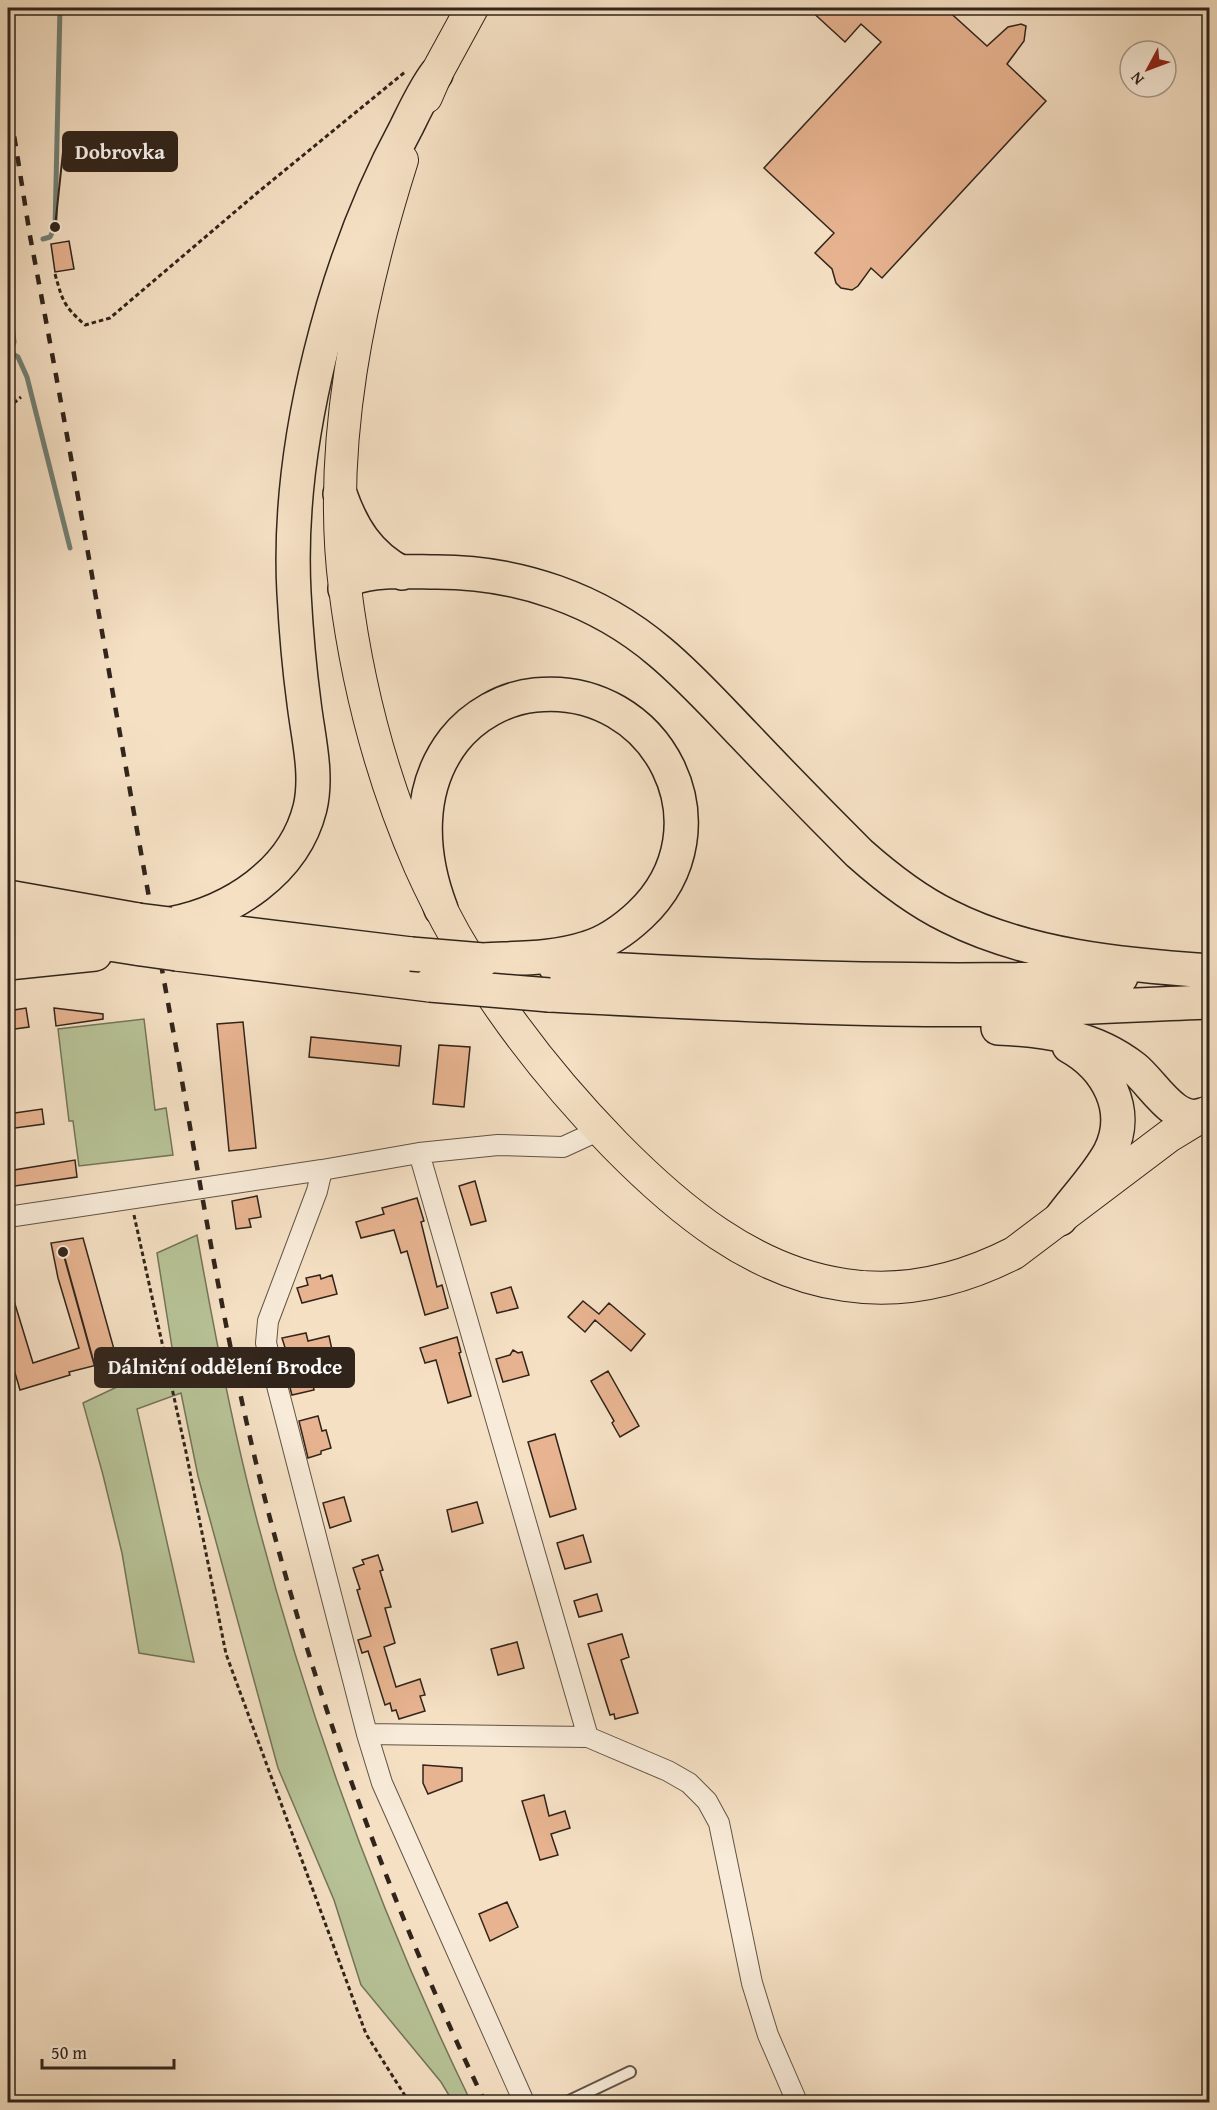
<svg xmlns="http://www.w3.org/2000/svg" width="1217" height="2110" viewBox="0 0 1217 2110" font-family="'Gentium Book Plus',serif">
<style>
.green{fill:#b7c397;stroke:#747459;stroke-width:1.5}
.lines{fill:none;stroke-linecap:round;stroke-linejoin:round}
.stream{stroke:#718075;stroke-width:5}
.building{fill:#e7b390;stroke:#31241b;stroke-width:1.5}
.service-casing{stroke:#625345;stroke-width:14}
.minor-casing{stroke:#625345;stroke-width:22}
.primary-casing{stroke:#31241b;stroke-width:34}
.motorway-casing{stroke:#31241b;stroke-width:36}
.path{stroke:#31241b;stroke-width:3;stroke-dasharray:4.5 3;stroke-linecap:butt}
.service{stroke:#f8ebd9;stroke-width:10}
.minor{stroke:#f8ebd9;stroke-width:20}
.primary{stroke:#f5e0c4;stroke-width:32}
.motorway{stroke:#f5e0c4;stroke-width:33}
.rail{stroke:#31241b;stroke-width:4.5;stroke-dasharray:10 10;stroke-linecap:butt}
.motorway-bridge-casing{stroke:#31241b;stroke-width:36;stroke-linecap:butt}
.motorway-bridge{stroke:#f5e0c4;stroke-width:33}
.leader{fill:none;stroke:#31241b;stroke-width:2}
.callout-dot{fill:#31241b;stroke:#f8ebd9;stroke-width:2}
.callout{fill:#31241b;stroke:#31241b;stroke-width:2}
.callout-label{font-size:21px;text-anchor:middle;font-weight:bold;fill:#fff}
</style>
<rect width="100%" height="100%" fill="#f5e0c4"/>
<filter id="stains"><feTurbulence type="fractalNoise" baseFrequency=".00333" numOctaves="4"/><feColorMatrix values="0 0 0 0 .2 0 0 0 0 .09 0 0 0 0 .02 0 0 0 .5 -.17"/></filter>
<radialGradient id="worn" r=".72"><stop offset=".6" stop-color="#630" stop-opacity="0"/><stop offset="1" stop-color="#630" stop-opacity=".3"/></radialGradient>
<path class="green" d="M144 1019 155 1110 166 1108 173 1155 79 1166 73 1121H69L58 1029Z
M197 1235C213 1325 230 1416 253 1505 306 1710 378 1911 471 2102H453L441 2082 361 1985 334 1900 278 1768 198 1476 181 1393 137 1409 194 1662 139 1653 122 1553 103 1475 83 1403 174 1360 157 1253Z"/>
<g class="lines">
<path class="stream" d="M43 239 50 237 55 227 60 8
M8 254 10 246
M8 286 14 342 8 361
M11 353 18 357 27 377 70 548"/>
</g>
<path class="building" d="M808 8H945L987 46 1008 27 1021 24 1026 26 1024 41 1007 64 1046 101 882 278 871 268 858 286 852 290 841 288 836 283 832 269 815 253 834 233 764 168 881 42 861 24 845 42Z
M69 241 74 269 55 272 51 244Z
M26 1008 29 1027 8 1030V1011Z
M54 1008 103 1014V1019L56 1026Z
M243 1022 256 1148 229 1151 217 1024Z
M311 1037 401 1046 399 1066 309 1057Z
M439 1045 470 1047 464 1107 433 1104Z
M42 1109 44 1124 8 1129V1114Z
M75 1160 77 1177 8 1187V1171Z
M475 1181 486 1221 471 1225 459 1186Z
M257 1196 261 1217 249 1219 251 1227 236 1229 232 1201Z
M417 1198 424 1221 421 1222 437 1287 442 1285 448 1308 425 1315 407 1251 401 1253 394 1230 361 1238 356 1222 384 1214 382 1208Z
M83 1238 117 1360 69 1372 70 1375 20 1390 8 1349V1292L11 1291 33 1363 79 1348 58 1278 51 1243Z
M320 1275 321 1279 332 1275 337 1294 302 1303 297 1288 308 1285 306 1278Z
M511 1287 518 1308 497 1313 491 1293Z
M583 1301 599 1314 609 1303 645 1334 631 1351 595 1320 585 1332 568 1317Z
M306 1333 308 1341 329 1336 337 1373 312 1379 314 1390 292 1395 282 1358 288 1357 282 1338Z
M457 1337 461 1352 459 1353 471 1396 448 1403 436 1360 425 1363 420 1348Z
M513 1350 518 1353 522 1352 529 1375 503 1382 496 1359 510 1355Z
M608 1371 639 1426 620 1437 612 1423 614 1421 591 1381Z
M318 1416 322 1431 326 1430 331 1448 321 1451V1454L308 1458 299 1421Z
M555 1434 576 1509 550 1517 528 1442Z
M344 1497 351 1521 330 1528 323 1503Z
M477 1502 483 1523 452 1532 447 1510Z
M583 1535 591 1562 565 1569 557 1543Z
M378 1555 383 1570 380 1571 391 1607 385 1608 395 1643 384 1647 396 1687 420 1679 425 1695 420 1696 425 1711 399 1719 396 1710 392 1711 390 1703 385 1705 368 1651 362 1653 358 1640 371 1636 357 1590 360 1589 353 1568 364 1564 362 1560Z
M597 1594 602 1611 579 1617 574 1601Z
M622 1634 629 1657 621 1660 638 1713 615 1719 614 1714 610 1715 588 1644Z
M517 1642 524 1668 498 1675 491 1649Z
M423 1765 462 1768V1781L428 1794 423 1783Z
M544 1795 549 1816 565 1811 570 1828 551 1834 558 1855 540 1860 522 1801Z
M507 1902 518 1927 490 1941 479 1914Z"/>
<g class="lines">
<defs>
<path id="service" d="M567 2102 630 2072"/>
<path id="minor" d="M419 1153 588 1737
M322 1170 317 1191 268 1321 266 1343 367 1734 382 1783 524 2102
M8 1217 322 1170 419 1153 498 1145 563 1147 600 1130
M367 1734 588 1737 668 1771 689 1783 707 1801 719 1823 752 1983 768 2035 797 2102"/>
<path id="primary" d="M426 97 436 74 472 8
M402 160C359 296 327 445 345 588 357 684 381 777 420 866 467 971 535 1063 615 1145 678 1209 753 1272 845 1285 904 1294 961 1280 1014 1253L1169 1136 1210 1111"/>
<path id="motorway" d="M340 494C352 528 368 555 402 573
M345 589 351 579C374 569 412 572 437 572 518 572 598 599 660 652 690 677 717 707 744 735 782 775 820 814 859 853 886 877 915 900 948 916 1027 956 1122 965 1210 971
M8 897 138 920
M441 909C420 854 416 789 454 740 473 716 504 698 535 695 658 682 732 828 640 915 625 929 607 942 587 948 554 959 517 958 483 960
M170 924C232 912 294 872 310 808 318 774 308 737 304 703 299 666 296 630 294 593 286 444 335 259 406 128 415 110 424 90 436 74
M181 926 411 954
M8 928 141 949
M177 954 430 985
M8 963 95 954
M555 966C743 978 932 984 1121 977
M549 995C708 1003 868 1012 1027 1009 1088 1008 1149 1004 1210 1002
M998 1028C1046 1030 1095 1037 1134 1068 1152 1082 1175 1125 1202 1115
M1060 1219C1076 1197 1097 1176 1110 1152 1131 1110 1107 1067 1069 1046"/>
</defs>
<use href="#service" class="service-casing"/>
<use href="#minor" class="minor-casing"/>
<use href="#primary" class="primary-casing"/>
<use href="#motorway" class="motorway-casing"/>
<path class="path" d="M55 274C63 302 63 305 85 325L110 318 257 193 405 72
M8 408 21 397
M134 1215 186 1452 226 1654 366 2034 409 2102"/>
<use href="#service" class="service"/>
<use href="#minor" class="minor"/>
<use href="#primary" class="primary"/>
<use href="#motorway" class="motorway"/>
<path class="rail" d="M8 97 30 236C79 493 122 751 169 1008 199 1173 224 1340 266 1503 319 1709 393 1911 485 2102"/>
<defs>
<path id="motorway-bridge" d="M138 920 170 924
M141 949 177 954
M411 954 483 960
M430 985 549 995"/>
</defs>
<use href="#motorway-bridge" class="motorway-bridge-casing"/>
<use href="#motorway-bridge" class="motorway-bridge"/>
</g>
<path class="leader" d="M55 227L63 152M63 1252L95 1367"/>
<g class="callout-dot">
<circle cx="55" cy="227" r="6"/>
<circle cx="63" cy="1252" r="6"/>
</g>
<g class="callout">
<rect x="63" y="132" width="114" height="39" rx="6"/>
<rect x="95" y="1348" width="259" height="39" rx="6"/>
</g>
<g class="callout-label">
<text x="120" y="159">Dobrovka</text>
<text x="225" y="1374">Dálniční oddělení Brodce</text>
</g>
<rect width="1217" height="2110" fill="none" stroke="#f5e0c4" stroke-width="30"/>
<rect x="9" y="9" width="1199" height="2092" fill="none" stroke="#31241b" stroke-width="3"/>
<rect x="15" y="15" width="1187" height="2080" fill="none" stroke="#31241b" stroke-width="1.5"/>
<g transform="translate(1148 69) rotate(229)"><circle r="28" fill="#f8ebd9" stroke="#a89b8d" stroke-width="1.5"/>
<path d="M0-4.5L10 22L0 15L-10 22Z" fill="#8f2418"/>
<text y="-9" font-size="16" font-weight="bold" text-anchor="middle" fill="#31241b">N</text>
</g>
<path d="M42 2059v9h132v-9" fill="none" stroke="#31241b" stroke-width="3"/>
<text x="51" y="2059" font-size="18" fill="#31241b" stroke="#f8ebd9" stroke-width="4.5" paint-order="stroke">50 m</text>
<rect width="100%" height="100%" filter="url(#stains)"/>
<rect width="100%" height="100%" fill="url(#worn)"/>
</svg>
